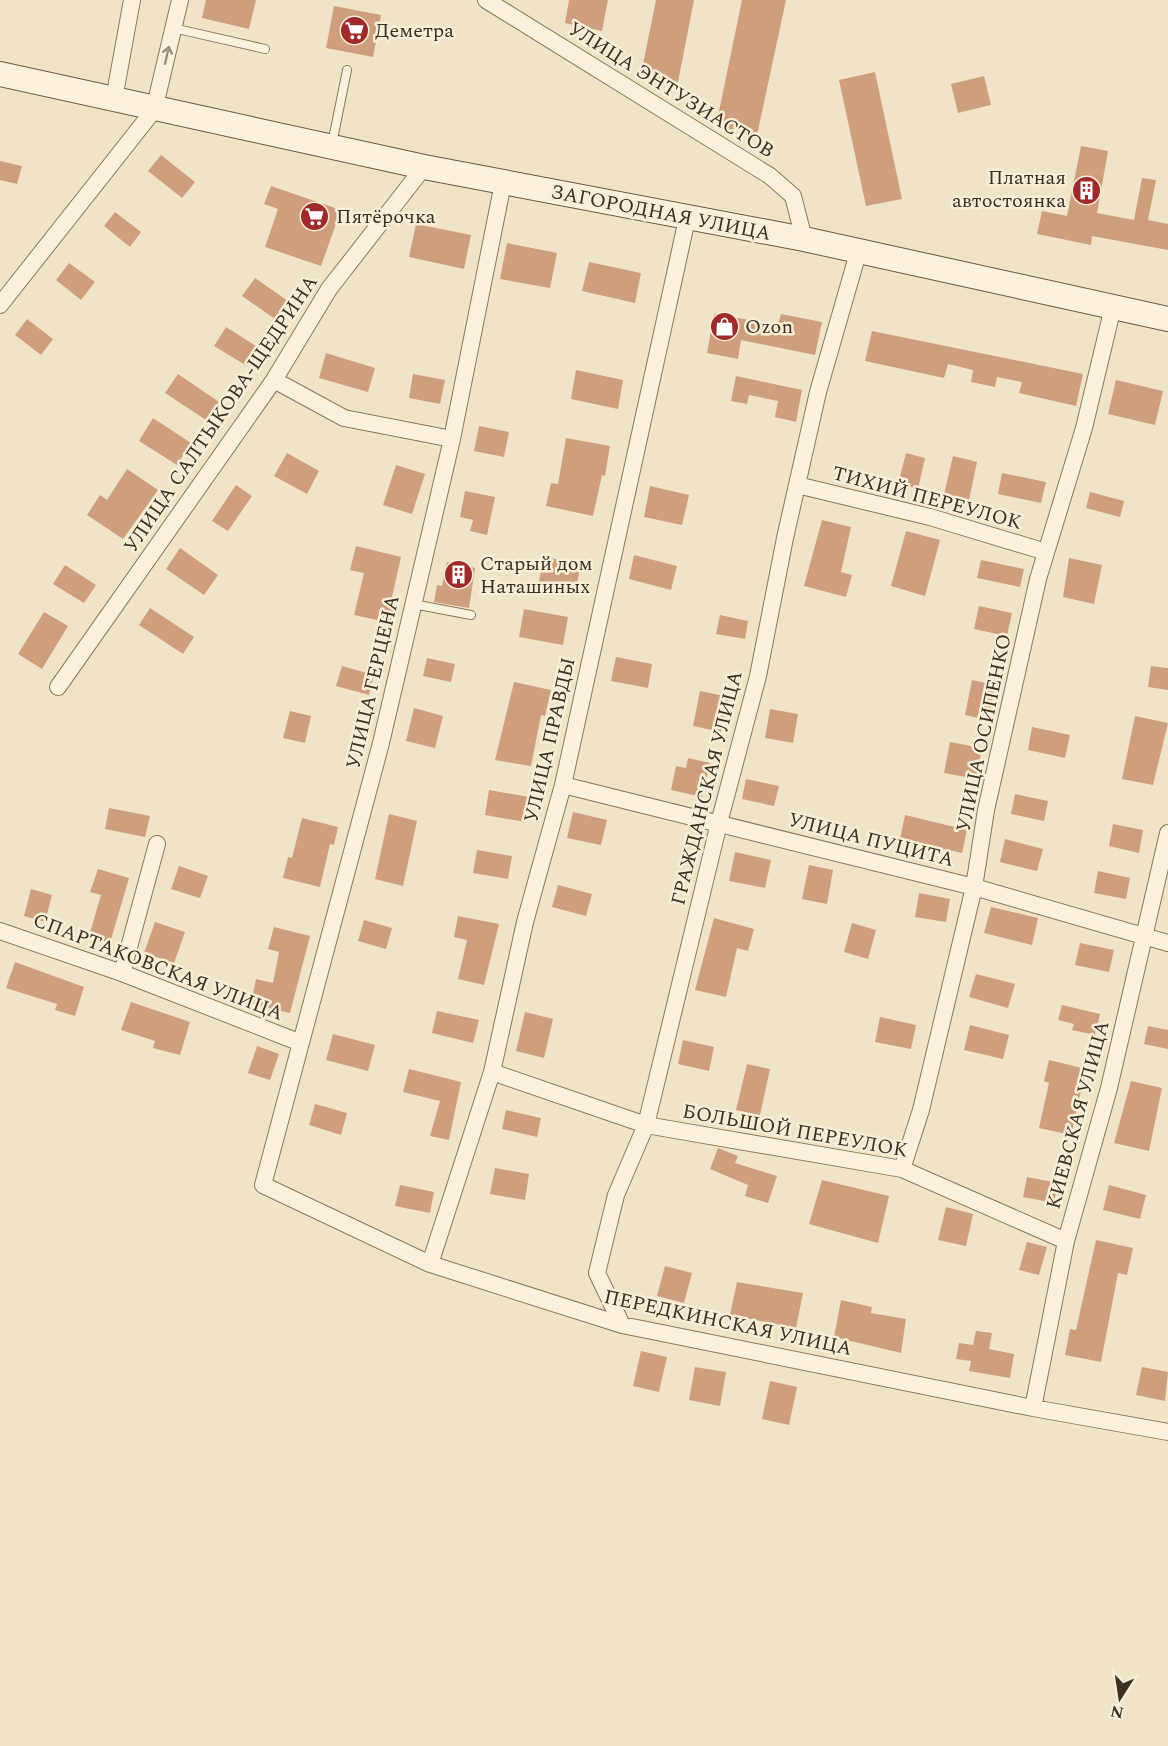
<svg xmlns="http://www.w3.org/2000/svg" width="1168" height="1746" viewBox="0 0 1168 1746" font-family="Spectral,serif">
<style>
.building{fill:#cf9f7d}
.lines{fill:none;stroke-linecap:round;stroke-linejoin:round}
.lane-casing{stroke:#8d765c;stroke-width:10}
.street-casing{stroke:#8d765c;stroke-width:18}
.secondary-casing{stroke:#6f573f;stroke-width:26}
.lane{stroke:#faf1dc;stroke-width:8}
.street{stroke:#faf1dc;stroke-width:16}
.secondary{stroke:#faf1dc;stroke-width:24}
.oneway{stroke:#9c907e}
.labels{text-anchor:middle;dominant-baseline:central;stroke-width:5;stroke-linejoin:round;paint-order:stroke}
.poi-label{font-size:20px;fill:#3d2e20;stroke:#f7eed8;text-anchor:start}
.street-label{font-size:20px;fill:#3d2e20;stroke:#f7eed8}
</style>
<rect width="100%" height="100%" fill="#f0e4c8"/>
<path class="building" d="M206 0H256L249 29 202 18Z
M569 0H608L602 31 565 23Z
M656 0H694L678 82 641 74Z
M742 0H786L757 135 716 126Z
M334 6 381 15 373 57 326 48Z
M875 72 902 199 866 206 839 80Z
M984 76 991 105 958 113 951 84Z
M1081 146 1108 151 1097 213 1134 220 1142 178 1156 180 1148 220 1168 224V250L1092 236 1091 245 1037 234 1042 211 1067 216Z
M161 155 195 182 182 198 148 171Z
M0 161 22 166 17 184 0 180Z
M271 186 341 210 321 266 265 247 278 209 264 204Z
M115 212 141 232 130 247 104 226Z
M416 224 471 235 464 269 409 257Z
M507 243 557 253 550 288 500 279Z
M589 262 641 273 635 303 582 291Z
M69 263 95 282 81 300 56 280Z
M255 278 288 301 275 319 242 296Z
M714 314 778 325 781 314 822 322 815 355 741 340 738 359 707 353Z
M27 319 53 339 41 355 15 335Z
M226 327 259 348 247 366 214 346Z
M872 331 1083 374 1076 406 1019 393 1022 382 997 377 995 387 971 382 973 370 948 364 944 378 865 361Z
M326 353 375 368 368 392 319 378Z
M576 370 623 380 618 409 571 399Z
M178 374 219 402 206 420 165 393Z
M413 374 445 380 440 404 409 398Z
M736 376 802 390 796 422 775 417 778 401 749 395 747 404 731 401Z
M1116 380 1163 391 1155 425 1108 414Z
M153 418 191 443 177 465 139 441Z
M479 426 509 432 504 457 474 451Z
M566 438 610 446 605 476 602 475 593 516 546 506 551 483 558 484Z
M287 453 319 471 307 494 274 476Z
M906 453 925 458 918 489 898 484Z
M953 456 977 462 969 500 944 494Z
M396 465 425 474 412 514 383 505Z
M127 469 158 490 123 539 87 515 100 495 107 500Z
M1002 473 1046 482 1041 503 998 494Z
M236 485 252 496 228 531 212 521Z
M650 486 689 495 682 525 644 517Z
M465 491 495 497 487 535 470 531 473 520 460 517Z
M1090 492 1124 501 1120 517 1086 508Z
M822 520 851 527 841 572 852 575 846 597 804 586Z
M906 531 940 540 925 596 891 586Z
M356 546 401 557 392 597 397 598 391 623 354 615 364 573 350 570Z
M180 548 218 575 204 595 166 569Z
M634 555 677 566 671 590 629 579Z
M543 557 581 563 576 589 539 583Z
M1069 558 1102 565 1094 604 1063 597Z
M981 560 1024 569 1020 587 977 578Z
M447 562 475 568 469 608 434 602 437 585 442 586Z
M65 565 96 585 84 603 53 584Z
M979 606 1012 613 1007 636 974 629Z
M150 608 194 637 183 654 139 625Z
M524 609 568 617 563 645 519 637Z
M44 612 68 626 42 669 18 654Z
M720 615 748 621 745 639 716 634Z
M616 657 652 664 648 688 611 681Z
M427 658 455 664 451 682 423 676Z
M342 666 374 675 369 695 336 686Z
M1151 666 1168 668V690L1148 687Z
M972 680 995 685 988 720 965 715Z
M514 682 551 690 545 716 541 715 531 766 495 760Z
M700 691 729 697 721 732 693 726Z
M414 708 443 716 435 748 406 741Z
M770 709 798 714 793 743 765 738Z
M290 711 311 716 305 743 283 738Z
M1135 716 1168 723 1153 785 1122 779Z
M1032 727 1070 735 1065 758 1028 750Z
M950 742 982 748 976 779 944 773Z
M688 758 710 763 702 797 671 790 676 766 686 768Z
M746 779 779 786 774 806 742 799Z
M489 790 529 797 525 822 485 815Z
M1015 794 1048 801 1044 821 1011 814Z
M109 808 150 816 145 837 105 829Z
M573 812 607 820 601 845 567 838Z
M389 814 417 821 403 886 375 879Z
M905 815 967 830 962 853 900 839Z
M302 818 338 827 334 845 330 844 320 887 283 878 288 857 292 858Z
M1113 824 1143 830 1139 853 1109 846Z
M1005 839 1043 849 1037 871 1000 862Z
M477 850 512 856 508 879 473 873Z
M735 852 771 860 765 888 729 881Z
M809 865 833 870 827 904 802 899Z
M179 866 208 876 200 898 171 889Z
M98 869 129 878 110 943 89 936 101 895 90 892Z
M1098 871 1130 878 1126 899 1094 893Z
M558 885 592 894 586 916 552 907Z
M31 889 52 895 45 922 24 916Z
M919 893 950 899 946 922 915 917Z
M991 907 1038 918 1032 945 984 933Z
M458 916 499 924 484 985 458 979 467 940 454 937Z
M714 918 754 929 748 951 737 948 726 997 695 990Z
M364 920 392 928 386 949 358 941Z
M155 922 185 932 174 963 144 953Z
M852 923 876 930 868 959 844 952Z
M274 927 310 936 290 1013 251 1004 256 979 273 983 279 952 268 949Z
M1080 943 1114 950 1109 972 1075 965Z
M15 962 84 987 75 1016 55 1010 57 1004 6 988Z
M976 974 1015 984 1008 1008 969 997Z
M131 1002 190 1022 180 1055 153 1048 155 1041 121 1030Z
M1062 1005 1100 1014 1095 1035 1072 1030 1074 1024 1058 1020Z
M437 1011 479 1020 473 1043 432 1033Z
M525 1012 553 1019 544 1058 516 1051Z
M880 1017 916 1025 911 1049 875 1042Z
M970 1025 1009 1035 1003 1059 964 1050Z
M1148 1026 1168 1030V1049L1144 1044Z
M333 1034 375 1045 368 1071 326 1060Z
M683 1040 714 1047 709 1071 678 1064Z
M257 1046 279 1054 270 1080 248 1073Z
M1049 1060 1086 1069 1071 1135 1039 1128 1049 1083 1044 1081Z
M747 1064 770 1069 760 1115 736 1110Z
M409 1069 461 1082 449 1140 430 1136 440 1101 403 1092Z
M1131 1081 1162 1088 1149 1151 1114 1143Z
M315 1104 347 1113 341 1135 309 1125Z
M506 1110 541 1118 537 1137 502 1129Z
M718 1148 738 1156 735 1163 777 1176 768 1203 745 1196 748 1185 710 1169Z
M495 1168 529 1174 525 1200 490 1194Z
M1027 1177 1058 1183 1054 1203 1023 1197Z
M822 1180 889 1196 878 1243 809 1224Z
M400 1185 434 1192 430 1213 395 1206Z
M1109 1185 1146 1195 1140 1219 1103 1210Z
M946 1207 973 1214 966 1246 938 1240Z
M1096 1240 1133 1248 1127 1275 1118 1273 1101 1362 1065 1355 1070 1329 1076 1330Z
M1027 1242 1047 1247 1039 1275 1019 1270Z
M665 1266 692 1273 684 1303 657 1296Z
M737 1282 803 1293 796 1328 730 1315Z
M841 1300 872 1307 871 1313 906 1319 901 1353 834 1337Z
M976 1331 992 1333 989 1349 1014 1354 1010 1378 969 1371 971 1361 956 1359 959 1343 973 1345Z
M641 1351 667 1357 659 1392 633 1386Z
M695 1367 726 1372 720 1406 689 1400Z
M1142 1367 1168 1372 1165 1401 1136 1395Z
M770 1381 797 1387 789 1425 762 1419Z"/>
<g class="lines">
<defs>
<path id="lane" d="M173 28 265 49
M332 144 347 70
M413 604 471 615"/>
<path id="street" d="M486 0 770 176 793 196 804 239
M114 99 132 0
M503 183 452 439 381 743 263 1185 430 1264 622 1325 1033 1408 1168 1432
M0 305 154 110 180 0
M274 380 344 418 452 439
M797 485 930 517 1046 552
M58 687 274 380 329 289 424 167
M563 785 974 887 1168 943
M0 931 122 973 301 1043
M122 973 157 844
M492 1072 646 1125 902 1169 1066 1241
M902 1169 921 1110 974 887 986 810 1038 579 1084 428 1113 307
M430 1264 492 1072 525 922 563 785 687 219
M622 1325 597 1273 616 1195 646 1125 719 823 758 676 785 538 818 392 858 253
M1033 1408 1066 1241 1109 1088 1168 833"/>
<path id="secondary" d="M0 74 424 167 804 239 1168 319"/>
</defs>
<use href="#lane" class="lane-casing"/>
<use href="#street" class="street-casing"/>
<use href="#secondary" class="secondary-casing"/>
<use href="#lane" class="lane"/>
<use href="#street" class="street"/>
<use href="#secondary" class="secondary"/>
</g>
<defs><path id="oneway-shaft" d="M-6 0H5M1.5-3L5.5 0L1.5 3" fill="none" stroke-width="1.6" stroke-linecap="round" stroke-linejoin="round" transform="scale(1.5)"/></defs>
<use class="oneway" href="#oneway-shaft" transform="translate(167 55) rotate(-77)"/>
<defs>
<symbol id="supermarket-disc" viewBox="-11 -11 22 22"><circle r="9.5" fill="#9e2a2b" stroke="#f7eed8"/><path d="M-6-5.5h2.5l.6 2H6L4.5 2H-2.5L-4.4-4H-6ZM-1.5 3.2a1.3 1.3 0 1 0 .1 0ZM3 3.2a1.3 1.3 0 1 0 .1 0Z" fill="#fff"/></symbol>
<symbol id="building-disc" viewBox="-11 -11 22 22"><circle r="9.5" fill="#9e2a2b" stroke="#f7eed8"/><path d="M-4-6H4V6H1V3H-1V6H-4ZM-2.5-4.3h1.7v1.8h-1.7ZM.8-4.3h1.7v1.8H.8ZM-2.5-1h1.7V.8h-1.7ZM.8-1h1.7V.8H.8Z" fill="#fff"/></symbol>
<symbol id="shop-disc" viewBox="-11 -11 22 22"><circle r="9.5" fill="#9e2a2b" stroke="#f7eed8"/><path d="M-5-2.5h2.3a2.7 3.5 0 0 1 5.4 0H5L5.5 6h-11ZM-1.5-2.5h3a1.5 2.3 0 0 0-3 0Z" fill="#fff"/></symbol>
</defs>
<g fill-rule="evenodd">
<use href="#supermarket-disc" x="338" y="14" width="33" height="33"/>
<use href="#building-disc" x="1070" y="174" width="33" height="33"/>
<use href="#supermarket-disc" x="298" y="200" width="33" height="33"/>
<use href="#shop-disc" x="708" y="310" width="33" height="33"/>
<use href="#building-disc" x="442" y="558" width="33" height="33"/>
</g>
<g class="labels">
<g class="poi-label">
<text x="375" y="31">Деметра</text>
<text x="1066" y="178" text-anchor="end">Платная<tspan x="1066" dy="23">автостоянка</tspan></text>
<text x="336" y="217">Пятёрочка</text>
<text x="745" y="327">Ozon</text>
<text x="480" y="564">Старый дом<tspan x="480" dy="23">Наташиных</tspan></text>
</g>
<g class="street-label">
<text transform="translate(671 90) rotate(32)">УЛИЦА ЭНТУЗИАСТОВ</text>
<text transform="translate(661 213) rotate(11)">ЗАГОРОДНАЯ УЛИЦА</text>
<text transform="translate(221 414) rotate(-56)">УЛИЦА САЛТЫКОВА-ЩЕДРИНА</text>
<text transform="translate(927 498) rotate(15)">ТИХИЙ ПЕРЕУЛОК</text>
<text transform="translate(373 682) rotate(-77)">УЛИЦА ГЕРЦЕНА</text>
<text transform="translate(984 733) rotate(-78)">УЛИЦА ОСИПЕНКО</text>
<text transform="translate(550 740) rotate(-77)">УЛИЦА ПРАВДЫ</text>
<text transform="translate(707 788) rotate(-76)">ГРАЖДАНСКАЯ УЛИЦА</text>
<text transform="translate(871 840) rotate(14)">УЛИЦА ПУЦИТА</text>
<text transform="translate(158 967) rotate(21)">СПАРТАКОВСКАЯ УЛИЦА</text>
<text transform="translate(1078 1115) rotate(-75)">КИЕВСКАЯ УЛИЦА</text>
<text transform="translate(795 1131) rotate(10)">БОЛЬШОЙ ПЕРЕУЛОК</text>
<text transform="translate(728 1323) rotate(12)">ПЕРЕДКИНСКАЯ УЛИЦА</text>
</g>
</g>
<g transform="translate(1120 1698) rotate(192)" stroke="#f7eed8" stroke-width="4.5" paint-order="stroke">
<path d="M0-4.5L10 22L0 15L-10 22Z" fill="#3d2e20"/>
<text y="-9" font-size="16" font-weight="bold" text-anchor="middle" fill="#3d2e20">N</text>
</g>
</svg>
